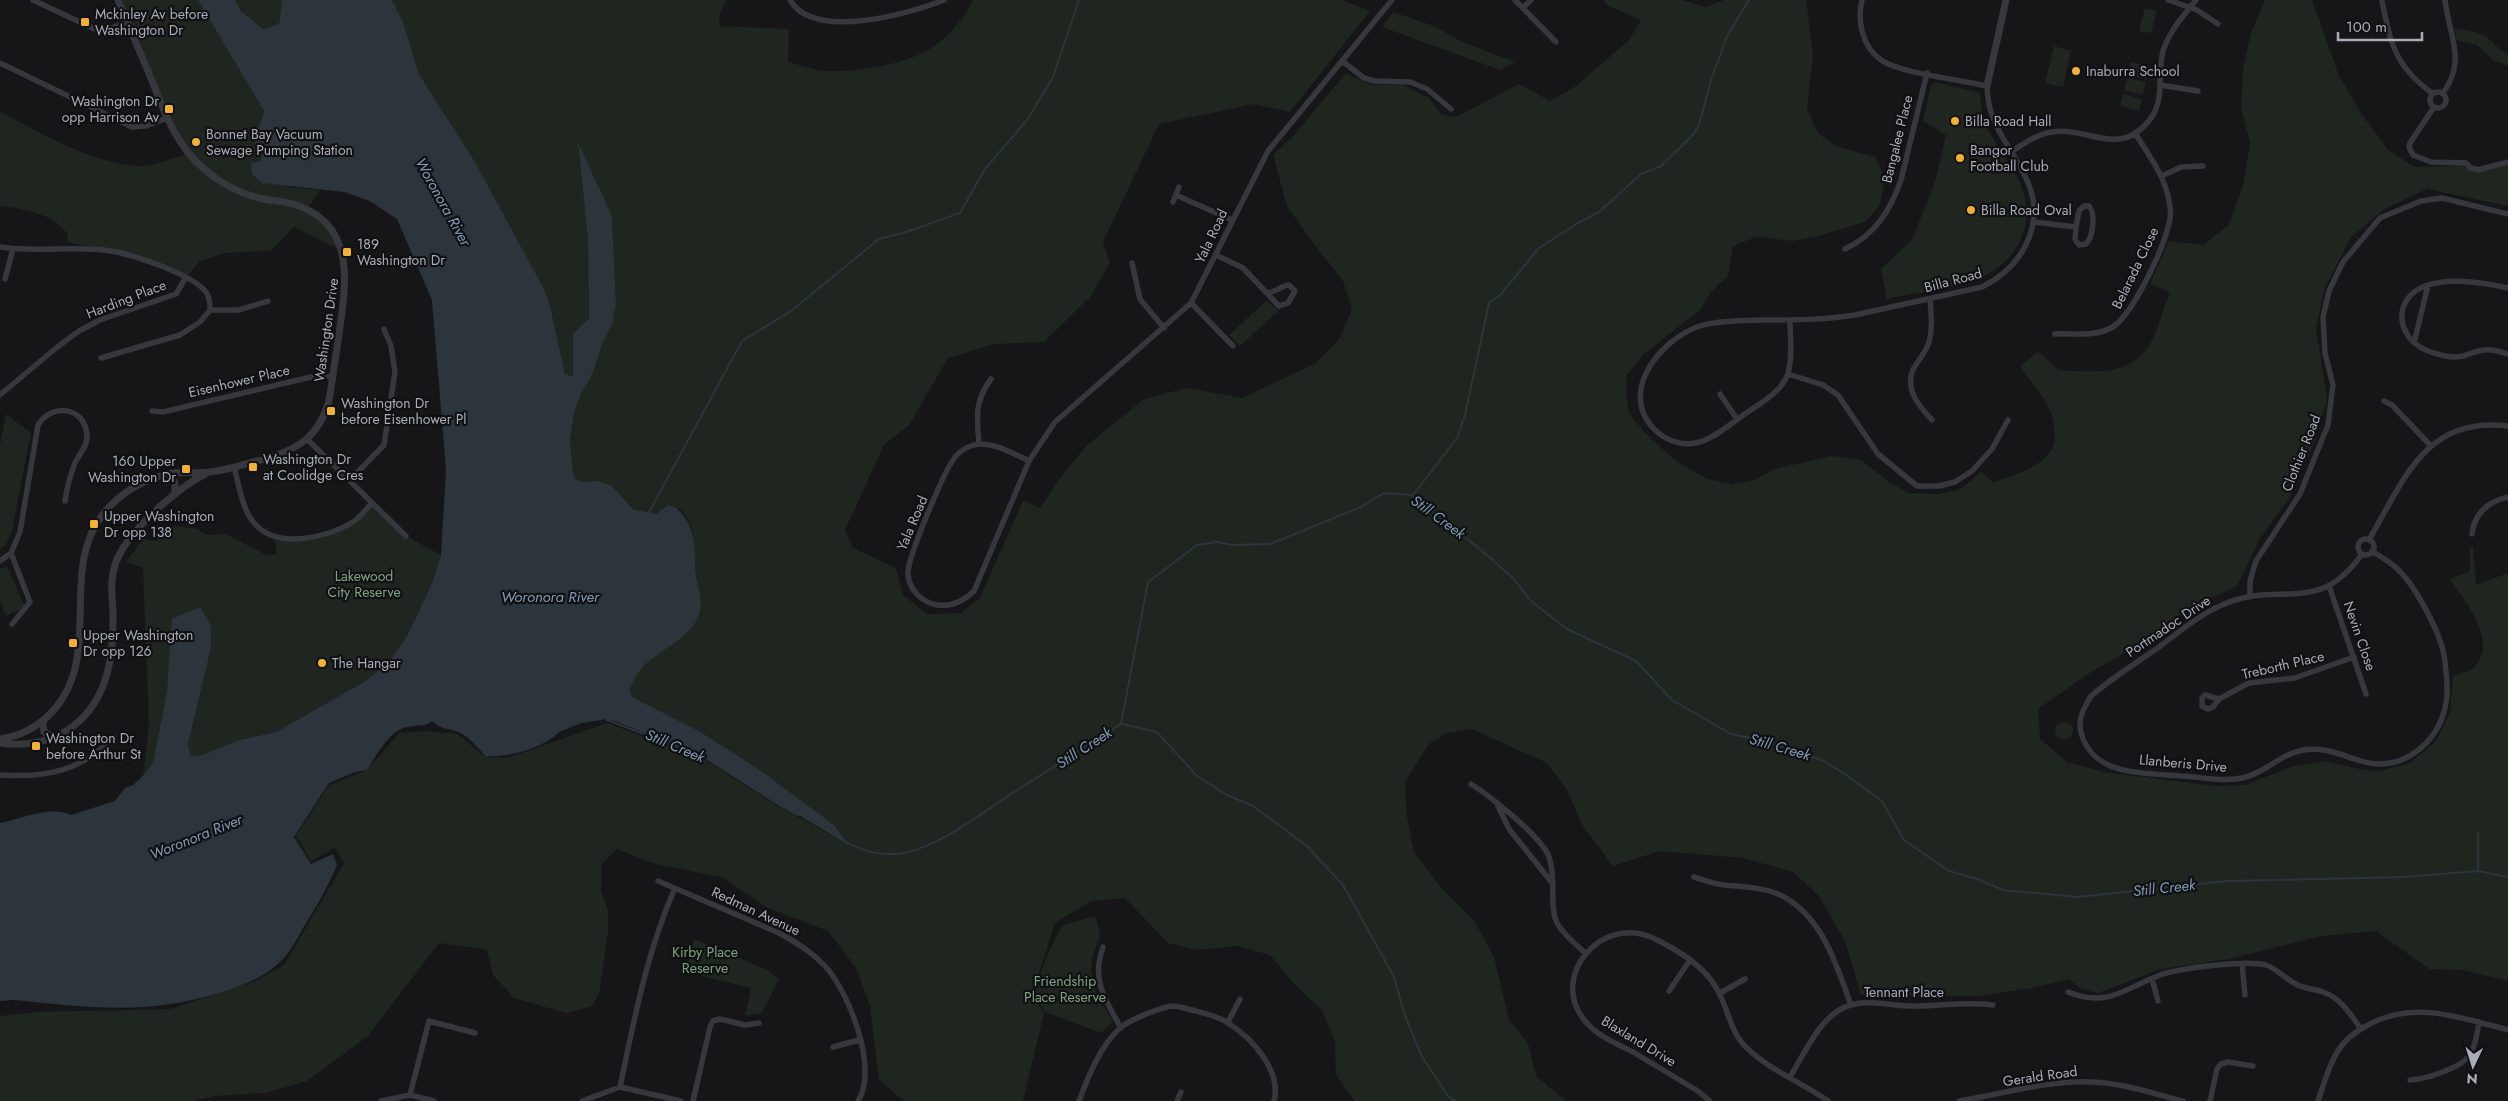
<svg xmlns="http://www.w3.org/2000/svg" width="2508" height="1101" viewBox="0 0 2508 1101" font-family="Jost,sans-serif">
<style>
.green{fill:#1e261f}
.water{fill:#2c353c}
.lines{fill:none;stroke-linecap:round;stroke-linejoin:round}
.stream{stroke:#2c353c;stroke-width:2}
.minor{stroke:#37383d;stroke-width:5.5}
.tertiary{stroke:#37383d;stroke-width:7}
.poi-dot{fill:#f2b134;stroke:#111113;stroke-width:2}
.labels{text-anchor:middle;dominant-baseline:central;stroke-width:4.5;stroke-linejoin:round;paint-order:stroke}
.poi-label{font-size:14px;fill:#a8adb8;stroke:#111113;text-anchor:start}
.street-label{font-size:14px;fill:#a8adb8;stroke:#111113}
.park-label{font-size:14px;fill:#7fa381;stroke:#111113}
.water-label{font-size:15px;font-style:italic;fill:#7f9bb3;stroke:#111113}
</style>
<rect width="100%" height="100%" fill="#161618"/>
<path class="green" d="M118 0H198L264 111C261 124 255 130 255 145L262 152 261 161 288 187 320 190 307 210 322 220 342 251 294 227 270 251 225 253 200 261 186 277 126 255 67 242 68 235C55 214 23 208 0 206V111C36 132 97 165 139 166 154 166 173 158 188 154Z
M235 0H282L279 24 263 29 241 11Z
M392 0H727L720 12 719 26 789 29 788 62C800 65 813 70 826 71 853 73 907 64 930 49 947 38 965 18 973 0H1342L1370 11 1290 112 1254 104 1159 124 1103 242 1110 263 1090 297 1044 342 995 344 948 358 909 425 884 445 845 530 853 548 896 568 903 595 927 614 961 613 980 598 1023 500 1040 508 1063 474 1086 446 1144 399 1187 388 1242 398 1316 363 1340 338 1352 309 1343 281 1308 236 1287 206 1273 155 1294 135 1346 73 1371 85H1403L1429 98 1442 115 1456 117 1519 84 1550 101 1576 86 1629 40 1641 20 1609 6 1603 0H1682L1706 7 1724 0H1806L1813 56 1807 109 1818 133 1838 147 1875 157 1885 178 1880 205 1865 222 1815 237 1793 241 1756 237 1733 246 1728 276 1711 292 1700 310 1644 354 1627 375 1626 392 1629 413 1644 432 1676 461 1707 479 1732 484 1754 480 1775 469 1832 456 1861 460 1888 481 1908 493 1938 494 1961 489 1981 472 1993 482C2012 477 2048 465 2054 444 2056 438 2054 426 2053 420 2049 401 2031 382 2020 367L2038 351 2058 370C2091 372 2128 377 2149 346 2158 331 2163 309 2170 292L2150 284 2169 241 2204 245 2229 224 2244 182 2250 142 2241 108 2243 69 2251 33 2265 0H2312L2339 76 2361 113 2388 150 2415 167 2463 166C2478 176 2492 169 2508 164V206L2427 189 2384 209 2351 237 2325 287 2316 328 2327 399 2315 441 2290 497 2259 540 2237 586 2188 609 2142 643 2088 674 2038 709 2040 739 2067 762 2103 772 2216 786 2245 785 2294 766 2324 761 2359 769 2379 771 2410 763 2436 741 2450 712 2453 676C2459 674 2468 672 2472 669 2501 643 2465 601 2450 579L2470 571V547L2473 546 2476 585 2508 573V981L2463 970 2429 969 2376 931 2321 936 2229 959 2161 969 2098 993 2081 989 2069 979 2032 988 1978 996 1861 995 1845 941 1819 896 1793 872 1743 858 1660 851 1613 866 1583 826 1567 790 1547 763 1472 729 1447 733 1429 744 1405 782 1407 817 1414 852 1442 889 1475 922 1494 957 1509 1020 1528 1043 1536 1076 1566 1101H1355L1336 1075 1335 1042 1322 1010 1294 984 1270 955 1238 946 1197 950 1168 943 1125 898 1091 901 1055 923 1032 995 1044 1013 1023 1101H904L879 1080 870 1006 856 968 828 931 768 908 721 877 655 864 617 849 602 864 601 890 608 911V931L599 994 592 1006 566 1013 514 998 493 975 487 950 439 943 367 1037 307 1081 266 1093 214 1096 193 1101H0V1016L35 1012 170 1009 255 981 284 965 344 863 335 848 311 861 296 836 329 785 367 770 399 733 425 731 458 734 484 756 507 758 607 723 702 758 776 805 850 845 834 825 760 770 699 731 632 697 630 690C633 682 637 673 643 667 659 649 684 641 697 618 705 604 696 588 695 573 693 551 699 510 668 505L656 514 633 509 612 486 598 481 582 482 575 478 573 473 570 440 574 413 581 394 593 373 602 344 613 322 616 304 612 216 578 145 588 240 589 318 573 334 574 376 565 374 549 301 543 287 475 162 419 74 403 22Z
M2145 8 2157 11 2151 33 2139 31Z
M1393 12 1434 26 1460 41 1515 62 1500 70 1382 27Z
M2454 28C2465 30 2480 31 2489 39 2496 45 2499 50 2508 54V66L2493 60 2477 45 2457 40Z
M2054 46 2071 51 2063 87 2045 83Z
M2131 62 2150 66 2147 79 2128 75Z
M2127 78 2146 82 2143 95 2124 90Z
M1936 82 1980 93C1981 131 1999 144 2016 175 2026 192 2029 211 2024 230 2008 288 1937 288 1887 299L1881 269 1912 240 1935 182 1946 135 1923 121 1931 85Z
M2123 94 2142 99 2139 111 2120 106Z
M1267 300 1278 311 1240 346 1229 335Z
M6 414 31 433 12 531 6 545 0 549V445Z
M372 503 406 536 441 555 433 581 408 634 390 661 364 682 276 732 239 740 202 755 191 756 188 744 211 648 173 619 167 691 153 763 143 776 149 725 143 568 126 562 143 539 155 541 175 526 198 529C204 537 215 535 224 533L264 554 276 555 275 537 304 540 354 522Z
M7 566 24 605 19 610 6 616 0 601V569Z
M2055 731a9 9 0 1 1 18 0a9 9 0 1 1-18 0Z
M1095 916C1104 942 1098 936 1092 960 1087 981 1101 1004 1113 1021L1101 1033 1045 1012 1034 995C1040 970 1050 947 1063 925Z
M694 939 769 971 779 979 762 1013 745 1016 751 988 686 972Z"/>
<path class="water" d="M198 0H235L241 11 263 29 279 24 282 0H392L403 22 419 74 475 162 543 287 549 301 565 374 573 376V334L589 318 588 240 578 143 612 216 616 304 613 322 602 344 593 373 581 394 574 413 570 440 573 473 575 478 582 482 598 481 612 486 633 509 656 514 668 505 675 507C693 521 695 541 695 562 694 578 703 595 700 611 694 638 659 649 643 667 637 673 633 682 630 690L632 697 699 731 760 770 834 825 850 846 811 821 781 807 704 757 615 721C597 717 577 720 562 730 556 734 552 739 546 742 527 752 506 757 485 756 478 747 468 736 458 732 446 727 444 731 432 721 423 728 418 724 407 727 390 730 376 756 367 770L355 772 329 783 294 837 311 864 333 854 337 865C328 887 316 907 303 928 297 939 291 951 282 960 266 977 242 986 219 993 143 1016 89 1007 13 1000L0 1001V823C21 819 50 805 71 815L115 801 125 788 133 785 143 776 153 763 167 691 172 619 200 607 211 626V648L188 744 191 756 202 755 239 740 276 732 364 682 390 661 408 634 433 581 441 555 446 470 432 300 397 219 370 201 344 192 262 183 252 174 251 163 261 161 262 152 255 145C255 129 261 125 264 111Z"/>
<g class="lines">
<path class="stream" d="M1413 495 1457 438 1465 415 1489 303 1500 295 1539 248 1578 223 1599 212 1641 174 1661 166 1691 137 1699 125 1711 80 1728 34 1749 0
M648 514 742 341 791 311 879 239 906 232 960 213 985 169 1027 120 1053 77 1079 0
M607 720 704 757 783 807
M1122 724 1157 732 1197 776 1227 795 1253 806 1307 846 1343 885 1394 977 1404 1013 1421 1055 1448 1096 1455 1101
M561 730 581 722 602 719
M787 809 798 815
M803 817 838 837
M842 839C858 850 876 855 896 854 930 852 980 815 1008 796 1046 772 1083 748 1121 724L1148 582 1197 545 1217 542 1232 545 1270 544 1361 507 1384 493 1412 495 1480 549 1513 578 1531 601 1567 629 1636 661 1672 700 1731 734 1765 741 1822 760 1845 774 1882 801 1904 840 1949 871 1977 879 2003 890 2078 897 2228 881 2404 877 2478 871 2508 877
M2478 870V833"/>
<path class="minor" d="M33 0 99 31 106 30 127 22
M790 0C814 41 909 14 944 0
M1515 0 1556 42
M2168 0 2197 10 2218 24
M2382 1C2391 45 2395 66 2433 94
M1524 7 1531 0
M1342 61 1364 78 1374 81 1410 82 1427 89 1451 109
M0 63 132 127 146 126 167 118
M2160 85 2198 91
M2430 100a8 8 0 1 1 16 0a8 8 0 1 1-16 0Z
M2443 93C2467 60 2449 36 2445 0
M2434 107 2410 143 2409 147 2413 155 2431 162 2466 163 2471 168 2478 170 2508 162
M2011 152C2023 144 2037 134 2052 132 2089 126 2120 160 2151 118 2165 99 2157 73 2163 51 2169 32 2183 16 2196 0
M2162 176 2181 167 2203 166
M1176 195 1232 220
M1173 202 1179 187
M2034 222 2076 227 2079 211 2084 206H2089C2096 214 2093 237 2086 244L2079 245 2075 239 2076 227
M0 247C37 253 75 245 111 251 134 255 192 274 206 292 210 298 210 303 210 310L200 322 180 335 101 358
M1845 249C1875 235 1890 211 1901 180L1927 73
M1216 255 1243 268 1279 306 1288 303 1295 291 1289 285C1282 285 1278 292 1267 293
M1132 263 1140 299 1164 328
M5 279 13 249
M2508 288C2482 282 2450 277 2425 286 2392 299 2396 337 2426 350 2438 355 2451 359 2463 356 2471 354 2477 350 2485 350 2493 349 2501 352 2508 354
M1930 299C1931 313 1933 328 1929 342 1926 353 1916 362 1912 372 1906 392 1920 407 1932 420
M1191 303 1233 346
M210 310H239L268 301
M1790 320C1790 337 1793 356 1788 373 1783 392 1757 405 1742 416 1729 425 1716 437 1700 442 1686 446 1673 443 1661 435 1614 399 1656 341 1700 326 1719 320 1741 321 1760 320 1792 320 1824 320 1855 315L1982 287C2024 266 2048 221 2025 176 2009 143 1988 126 1987 86 1962 80 1899 73 1881 60 1862 47 1857 20 1862 0
M2055 334C2073 333 2094 337 2111 328 2132 317 2162 251 2168 227 2171 219 2171 209 2169 201 2165 176 2148 154 2135 133
M2414 343 2428 285
M1788 374 1823 385 1838 395 1878 454 1917 486H1939L1955 482 1972 471 1992 449 2008 420
M1720 394 1737 419
M0 395 56 348 79 331 100 320 176 294 186 277
M2384 401 2392 405 2431 446
M152 411 163 412 311 377 333 376
M307 439 406 536
M979 444C977 417 974 402 991 379
M1029 461C1014 454 995 443 979 444 970 445 961 450 956 456 945 468 906 561 908 575 910 591 922 602 937 605 953 607 964 601 974 591L1029 461 1055 422 1191 303 1268 151 1392 0
M234 467C239 485 242 510 255 524 278 550 328 537 353 522 360 518 366 509 372 503
M350 480 384 445 395 372 391 346 384 329
M2472 534C2474 513 2488 502 2508 497
M2358 547a8 8 0 1 1 16 0a8 8 0 1 1-16 0Z
M2369 540C2404 480 2425 416 2508 426
M11 553 30 602 12 624
M2362 554C2317 618 2279 579 2222 605 2199 615 2179 632 2159 647 2136 663 2112 678 2091 696 2081 712 2076 723 2084 741 2100 777 2149 773 2182 776 2201 777 2222 782 2242 778 2264 774 2280 754 2303 750 2328 746 2346 758 2369 763 2407 770 2440 739 2446 703 2449 689 2446 675 2445 661 2442 635 2415 583 2394 566 2387 560 2379 556 2372 551
M0 561 11 553 20 532 38 425C52 402 85 407 87 435 88 446 79 454 75 463 70 475 67 488 65 501
M2329 586 2366 694
M2250 597V581L2256 561 2300 494 2328 425 2333 385 2325 353 2323 317 2329 291 2343 262 2380 218 2421 201 2442 198 2508 214
M2219 699 2205 695 2202 698V706L2208 709 2213 707 2219 699 2249 683 2295 678 2354 657
M0 775C46 778 82 771 114 737
M1471 784C1490 796 1542 837 1549 857 1556 877 1550 899 1555 918 1559 931 1576 944 1585 953
M1498 806 1509 829 1553 884
M1694 877C1704 880 1714 884 1724 885 1742 887 1763 887 1780 895 1822 915 1836 964 1851 1005
M658 881 779 933C796 942 812 952 825 966 849 992 879 1069 858 1101
M1103 947C1091 980 1105 999 1121 1028
M2242 964 2245 995
M2152 979 2158 1001
M1669 991 1690 960
M2068 992C2108 1008 2124 989 2160 975 2179 968 2247 960 2266 965 2278 969 2286 980 2298 985 2306 989 2315 989 2323 992 2341 998 2350 1014 2361 1029
M1720 993 1745 979
M1228 1022 1240 999
M833 1047 859 1040
M1790 1077C1805 1053 1821 1013 1851 1005 1871 999 1896 1007 1916 1006 1942 1006 1968 1001 1993 1005
M2410 1080C2426 1079 2463 1068 2471 1053 2476 1044 2477 1032 2479 1022
M620 1087C634 1020 647 951 675 888
M410 1095 429 1021 475 1033
M381 1101 410 1095 434 1101
M582 1101 620 1087 681 1101
M693 1101 710 1027 713 1021 720 1019 745 1025 759 1023
M1079 1101C1088 1077 1100 1046 1120 1028 1129 1020 1161 1007 1173 1006 1179 1006 1187 1009 1192 1010 1204 1013 1218 1016 1228 1023 1252 1038 1282 1071 1274 1101
M1177 1101 1181 1092
M1710 1101 1698 1091C1676 1078 1655 1065 1633 1052 1617 1044 1597 1036 1585 1021 1548 977 1601 914 1653 938 1678 950 1707 967 1719 993 1729 1012 1731 1034 1748 1049 1771 1071 1803 1083 1828 1101
M1959 1101C2002 1094 2048 1080 2092 1082 2123 1083 2154 1094 2183 1101
M2210 1101 2217 1069 2221 1064 2228 1062 2253 1066
M2318 1101C2324 1084 2328 1066 2338 1051 2345 1039 2358 1030 2370 1024 2415 1000 2462 1018 2508 1030"/>
<path class="tertiary" d="M1987 86 2006 0
M167 474 175 482V493
M43 721 44 732 54 737
M0 739C21 736 38 727 52 712 105 655 57 570 104 513 120 493 143 480 168 474 182 471 195 474 209 472 223 471 237 466 250 463 291 453 321 441 330 395 333 373 337 350 340 327 347 278 354 222 293 204 283 201 273 201 263 199 240 194 220 183 203 168 176 145 165 113 152 81 141 54 129 27 118 0
M0 743C25 747 52 742 72 727 109 700 114 654 113 611 112 595 110 580 115 565 125 533 177 488 207 473"/>
</g>
<g class="poi-dot">
<rect x="80" y="17" width="10" height="10" rx="2.5"/>
<circle cx="2076" cy="71" r="5"/>
<rect x="164" y="104" width="10" height="10" rx="2.5"/>
<circle cx="1955" cy="121" r="5"/>
<circle cx="196" cy="142" r="5"/>
<circle cx="1960" cy="158" r="5"/>
<circle cx="1971" cy="210" r="5"/>
<rect x="342" y="247" width="10" height="10" rx="2.5"/>
<rect x="326" y="406" width="10" height="10" rx="2.5"/>
<rect x="248" y="462" width="10" height="10" rx="2.5"/>
<rect x="181" y="464" width="10" height="10" rx="2.5"/>
<rect x="89" y="519" width="10" height="10" rx="2.5"/>
<rect x="68" y="638" width="10" height="10" rx="2.5"/>
<circle cx="322" cy="663" r="5"/>
<rect x="31" y="741" width="10" height="10" rx="2.5"/>
</g>
<g class="labels">
<g class="poi-label">
<text x="95" y="14">Mckinley Av before<tspan x="95" dy="16">Washington Dr</tspan></text>
<text x="2086" y="71">Inaburra School</text>
<text x="159" y="101" text-anchor="end">Washington Dr<tspan x="159" dy="16">opp Harrison Av</tspan></text>
<text x="1965" y="121">Billa Road Hall</text>
<text x="206" y="134">Bonnet Bay Vacuum<tspan x="206" dy="16">Sewage Pumping Station</tspan></text>
<text x="1970" y="150">Bangor<tspan x="1970" dy="16">Football Club</tspan></text>
<text x="1981" y="210">Billa Road Oval</text>
<text x="357" y="244">189<tspan x="357" dy="16">Washington Dr</tspan></text>
<text x="341" y="403">Washington Dr<tspan x="341" dy="16">before Eisenhower Pl</tspan></text>
<text x="263" y="459">Washington Dr<tspan x="263" dy="16">at Coolidge Cres</tspan></text>
<text x="176" y="461" text-anchor="end">160 Upper<tspan x="176" dy="16">Washington Dr</tspan></text>
<text x="104" y="516">Upper Washington<tspan x="104" dy="16">Dr opp 138</tspan></text>
<text x="83" y="635">Upper Washington<tspan x="83" dy="16">Dr opp 126</tspan></text>
<text x="332" y="663">The Hangar</text>
<text x="46" y="738">Washington Dr<tspan x="46" dy="16">before Arthur St</tspan></text>
</g>
<g class="street-label">
<text transform="translate(1897 139) rotate(-76)">Bangalee Place</text>
<text transform="translate(1211 236) rotate(-65)">Yala Road</text>
<text transform="translate(2135 268) rotate(-64)">Belarada Close</text>
<text transform="translate(1953 280) rotate(-15)">Billa Road</text>
<text transform="translate(126 299) rotate(-21)">Harding Place</text>
<text transform="translate(326 330) rotate(-82)">Washington Drive</text>
<text transform="translate(239 381) rotate(-13)">Eisenhower Place</text>
<text transform="translate(2301 453) rotate(-68)">Clothier Road</text>
<text transform="translate(912 523) rotate(-67)">Yala Road</text>
<text transform="translate(2168 626) rotate(-34)">Portmadoc Drive</text>
<text transform="translate(2360 636) rotate(71)">Nevin Close</text>
<text transform="translate(2283 665) rotate(-13)">Treborth Place</text>
<text transform="translate(2183 763) rotate(5)">Llanberis Drive</text>
<text transform="translate(756 911) rotate(25)">Redman Avenue</text>
<text x="1904" y="992">Tennant Place</text>
<text transform="translate(1639 1041) rotate(31)">Blaxland Drive</text>
<text transform="translate(2040 1076) rotate(-8)">Gerald Road</text>
</g>
<g class="park-label">
<text x="364" y="576">Lakewood<tspan x="364" dy="16">City Reserve</tspan></text>
<text x="705" y="952">Kirby Place<tspan x="705" dy="16">Reserve</tspan></text>
<text x="1065" y="981">Friendship<tspan x="1065" dy="16">Place Reserve</tspan></text>
</g>
<g class="water-label">
<text transform="translate(443 202) rotate(61)">Woronora River</text>
<text transform="translate(1438 517) rotate(36)">Still Creek</text>
<text x="550" y="597">Woronora River</text>
<text transform="translate(675 746) rotate(23)">Still Creek</text>
<text transform="translate(1780 747) rotate(16)">Still Creek</text>
<text transform="translate(1084 748) rotate(-33)">Still Creek</text>
<text transform="translate(196 837) rotate(-22)">Woronora River</text>
<text transform="translate(2164 888) rotate(-6)">Still Creek</text>
</g>
</g>
<g transform="translate(2473 1066) rotate(184)" stroke="#111113" stroke-width="4" paint-order="stroke">
<path d="M0-4L9 19L0 12L-9 19Z" fill="#a8adb8"/>
<text y="-8" font-size="14" font-weight="bold" text-anchor="middle" fill="#a8adb8">N</text>
</g>
<path d="M2338 32v8h84v-8" fill="none" stroke="#a8adb8" stroke-width="2.5"/>
<text x="2346" y="32" font-size="15" fill="#a8adb8" stroke="#111113" stroke-width="4" paint-order="stroke">100 m</text>
</svg>
